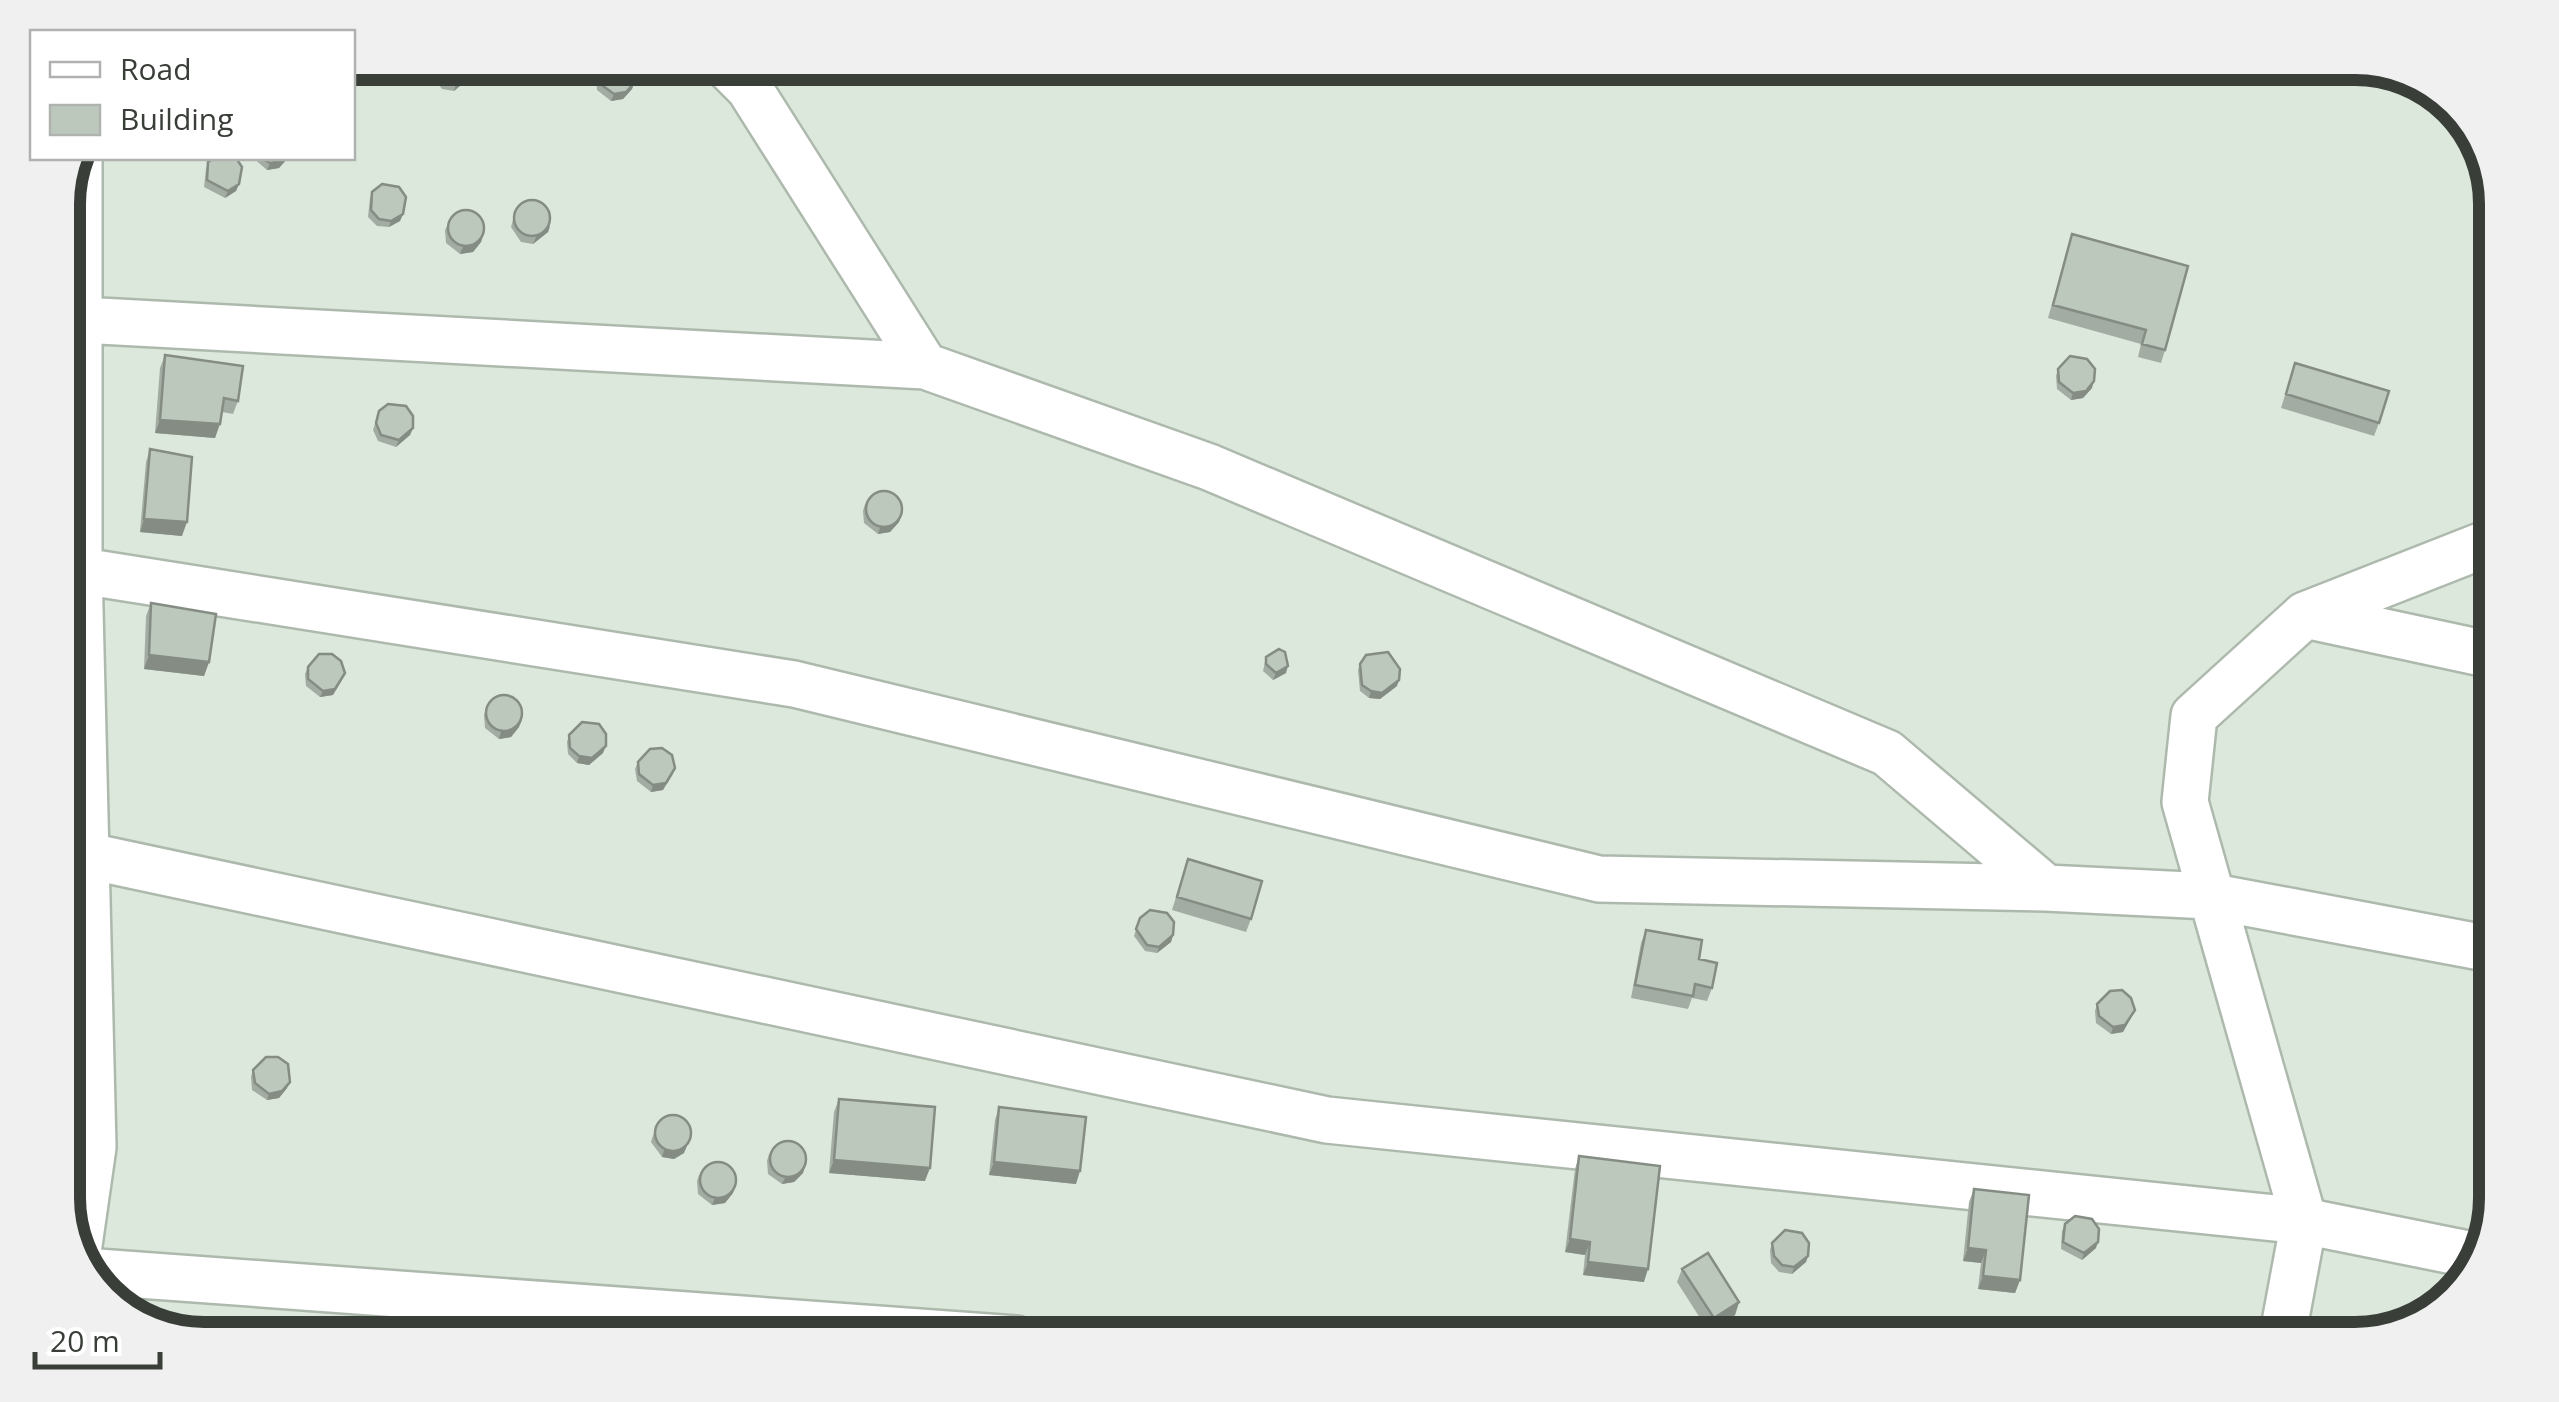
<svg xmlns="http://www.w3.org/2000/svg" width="2559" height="1402" viewBox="0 0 2559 1402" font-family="'Open Sans',sans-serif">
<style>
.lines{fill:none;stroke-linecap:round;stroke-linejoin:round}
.minor-casing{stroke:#aeb9ad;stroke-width:50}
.minor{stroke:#fff;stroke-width:45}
.wall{fill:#a3aca2}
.shaded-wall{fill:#848c84}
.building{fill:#bdc8bc;stroke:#848c84;stroke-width:2.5}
.rim{fill:none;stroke:#3a3e39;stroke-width:12}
</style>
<rect width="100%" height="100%" fill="#dce8db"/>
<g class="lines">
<defs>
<path id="minor" d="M724 63 749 88 925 366 1209 467 1887 753 2046 888 2209 896 2496 950
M63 319 925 366
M63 568 794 684 1599 879 2046 888
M2305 615 2496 656
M63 854 84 855 1327 1120 2304 1221 2483 1257
M78 1252 93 1147 79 568V159
M84 1271 1016 1339
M2282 1339 2304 1221 2185 802 2194 716 2305 615 2496 540"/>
</defs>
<use href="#minor" class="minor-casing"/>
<use href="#minor" class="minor"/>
</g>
<path class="wall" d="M434 62H471L468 79 454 91 442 89 431 74Z
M598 71 634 83 632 89 623 99 611 101 597 90 596 78Z
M253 158H288L279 168 267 170Z
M208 162 239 184 236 191 225 198 204 187 206 169Z
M2485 163 2494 188 2479 182Z
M372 192 403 214 400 221 389 227 377 226 368 217 370 198Z
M516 208 550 226 548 232 533 244 521 242 511 227Z
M448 224 483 235 481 242 473 252 460 254 446 243 445 230Z
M2072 234 2165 350 2161 363 2138 357 2141 344 2048 318Z
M165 355 238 401 233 414 222 412 215 438 155 433 160 368Z
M2295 363 2379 423 2374 436 2281 408Z
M2058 369 2092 388 2083 398 2071 400 2057 389 2056 376Z
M379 411 413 428 410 435 396 447 378 441 373 430Z
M150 449 182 536 140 532 146 462Z
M865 504 899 522 890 532 878 534 864 523 863 511Z
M151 603 209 662 204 676 144 669 146 616Z
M1266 657 1286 673 1273 680 1263 671Z
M1360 664 1397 686 1380 699 1369 698 1360 691 1358 670Z
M308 667 342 680 333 695 320 697 306 686 305 674Z
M486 709 519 727 511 737 499 739 485 728 484 715Z
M569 735 603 753 589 765 577 763 568 754 567 742Z
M638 762 673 774 663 790 651 792 637 781 635 769Z
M1188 859 1251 919 1246 932 1172 910Z
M1140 918 1173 935 1171 942 1157 953 1145 951 1134 936Z
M1646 930 1699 959 1712 988 1707 1001 1692 998 1688 1009 1631 998 1641 943Z
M2097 1004 2132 1016 2123 1032 2111 1034 2096 1023 2095 1011Z
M253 1070 287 1088 279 1098 267 1100 252 1090 251 1077Z
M839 1099 925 1181 829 1173 834 1112Z
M999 1107 1076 1184 989 1175 995 1120Z
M657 1123 684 1153 674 1159 662 1157 651 1142Z
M769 1154 805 1166 803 1173 794 1182 782 1184 768 1174 767 1161Z
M1579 1156 1644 1282 1583 1275 1585 1255 1565 1252 1575 1169Z
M699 1175 733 1193 725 1203 712 1205 698 1194 697 1181Z
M1974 1189 2020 1280 2015 1293 1978 1289 1981 1263 1963 1261 1969 1202Z
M2065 1224 2096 1248 2082 1260 2061 1249 2062 1231Z
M1772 1243 1808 1256 1806 1262 1792 1274 1779 1272 1771 1263 1770 1250Z
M1682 1269 1739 1302 1735 1315 1709 1332 1677 1282Z
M638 1320 689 1340H633V1333Z"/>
<path class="shaded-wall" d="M471 73 468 79 454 91 456 84Z
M634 83 632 89 623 99 611 101 614 94Z
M285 158H288L279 168 267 170 270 163Z
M239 184 236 191 225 198 228 191Z
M403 214 400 221 389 227 391 221Z
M550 226 548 232 533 244 536 237Z
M483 235 481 242 473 252 460 254 463 247Z
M2094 381 2092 388 2083 398 2071 400 2073 393Z
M160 420 220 424 215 438 155 433Z
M413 428 410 435 396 447 399 440Z
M901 516 899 522 890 532 878 534 880 528Z
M144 519 187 522 182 536 140 532Z
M149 655 209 662 204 676 144 669Z
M1288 666 1286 673 1273 680 1276 673Z
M345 673 333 695 320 697 323 691Z
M1399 680 1397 686 1380 699 1369 698 1371 691Z
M522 720 519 727 511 737 499 739 501 732Z
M606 746 603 753 589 765 577 763 579 756Z
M675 768 663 790 651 792 653 785Z
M1173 935 1171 942 1157 953 1159 947Z
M2135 1010 2123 1032 2111 1034 2113 1027Z
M290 1082 287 1088 279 1098 267 1100 269 1094Z
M687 1146 684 1153 674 1159 662 1157 664 1150Z
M834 1160 930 1168 925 1181 829 1173Z
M994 1162 1080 1171 1076 1184 989 1175Z
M805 1166 803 1173 794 1182 782 1184 785 1178Z
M735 1186 733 1193 725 1203 712 1205 715 1198Z
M1570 1239 1590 1242 1585 1255 1565 1252Z
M2098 1242 2096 1248 2082 1260 2084 1253Z
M1968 1248 1986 1250 1981 1263 1963 1261Z
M1808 1256 1806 1262 1792 1274 1794 1267Z
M1588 1262 1648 1269 1644 1282 1583 1275Z
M1983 1276 2020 1280 2015 1293 1978 1289Z
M1739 1302 1735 1315 1709 1332 1714 1318Z"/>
<path class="building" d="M435 62H471V73L456 84 444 82 434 67Z
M606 62H629L632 65 634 83 626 92 614 94 599 83 598 71Z
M214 158H236L242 167 239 184 228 191 207 180 208 162Z
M262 158H285L282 161 270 163Z
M382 184 399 187 406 197 403 214 391 221 379 219 371 210 372 192Z
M514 218a18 18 0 1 1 36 0a18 18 0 1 1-36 0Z
M448 228a18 18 0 1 1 36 0a18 18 0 1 1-36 0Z
M2072 234 2188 266 2165 350 2142 344 2146 330 2053 305Z
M165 355 243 366 238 401 224 398 220 424 160 420Z
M2070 356 2087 359 2095 369 2094 381 2086 391 2073 393 2059 382 2058 369Z
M2295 363 2389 391 2379 423 2286 394Z
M388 404 406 406 413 416V428L399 440 381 435 376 423 379 411Z
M150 449 192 457 187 522 144 519Z
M866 509a18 18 0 1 1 36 0a18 18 0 1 1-36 0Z
M151 603 216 614 209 662 149 655Z
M1279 649 1285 652 1288 666 1276 673 1266 664V657Z
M1388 652 1400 669 1399 680 1382 693 1371 691 1362 685 1360 664 1366 655Z
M319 654H332L341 661 345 673 335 689 323 691 308 679V667Z
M486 713a18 18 0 1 1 36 0a18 18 0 1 1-36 0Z
M582 722 599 724 606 734V746L592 758 579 756 570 748 569 735Z
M662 748 672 755 675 768 666 783 653 785 639 774 638 762 650 749Z
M1188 859 1262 881 1251 919 1177 897Z
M1150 910 1167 913 1174 922 1173 935 1159 947 1147 945 1136 929 1140 918Z
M1646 930 1702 940 1699 959 1717 963 1712 988 1695 984 1693 996 1635 985Z
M2122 990 2131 998 2135 1010 2125 1025 2113 1027 2099 1016 2097 1004 2110 991Z
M266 1057H278L288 1064 290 1082 282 1091 269 1094 255 1083 253 1070Z
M839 1099 935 1107 930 1168 834 1160Z
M999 1107 1086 1117 1080 1171 994 1162Z
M655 1133a18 18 0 1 1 36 0a18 18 0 1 1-36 0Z
M770 1159a18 18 0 1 1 36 0a18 18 0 1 1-36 0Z
M1579 1156 1660 1166 1648 1269 1588 1262 1590 1242 1570 1239Z
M700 1180a18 18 0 1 1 36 0a18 18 0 1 1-36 0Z
M1974 1189 2029 1195 2020 1280 1983 1276 1986 1250 1968 1248Z
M2075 1216 2092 1219 2099 1229 2098 1242 2084 1253 2063 1242 2065 1224Z
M1785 1230 1802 1233 1809 1243 1808 1256 1794 1267 1782 1265 1774 1256 1772 1243Z
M1708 1253 1739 1302 1714 1318 1682 1269Z
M275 1319H287L297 1326 298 1340H264L263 1332Z
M322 1319H334L346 1331V1340H310V1332Z
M638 1320 690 1323 689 1340H637Z
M755 1335 809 1339V1340H755Z"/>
<path d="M0 0H2559V1402H0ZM204 80H2355A124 124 0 0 1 2479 204V1198A124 124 0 0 1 2355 1322H204A124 124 0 0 1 80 1198V204A124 124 0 0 1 204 80Z" fill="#eff0ef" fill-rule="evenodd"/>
<path class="rim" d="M204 80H2355A124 124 0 0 1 2479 204V1198A124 124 0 0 1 2355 1322H204A124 124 0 0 1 80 1198V204A124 124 0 0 1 204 80Z"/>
<rect x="30" y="30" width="325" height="130" fill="#ffffff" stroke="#b0b2b0" stroke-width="2.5"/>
<rect x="50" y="62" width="50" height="15" fill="#ffffff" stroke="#b0b2b0" stroke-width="2.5"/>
<text x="120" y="80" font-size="30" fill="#3a3e39">Road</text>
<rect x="50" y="105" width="50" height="30" fill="#bdc8bc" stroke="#b0b2b0" stroke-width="2.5"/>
<text x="120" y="130" font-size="30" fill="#3a3e39">Building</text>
<path d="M35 1352v15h125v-15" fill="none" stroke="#3a3e39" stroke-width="5"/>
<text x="50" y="1352" font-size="30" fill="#3a3e39" stroke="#ffffff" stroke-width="8" paint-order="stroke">20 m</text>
</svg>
